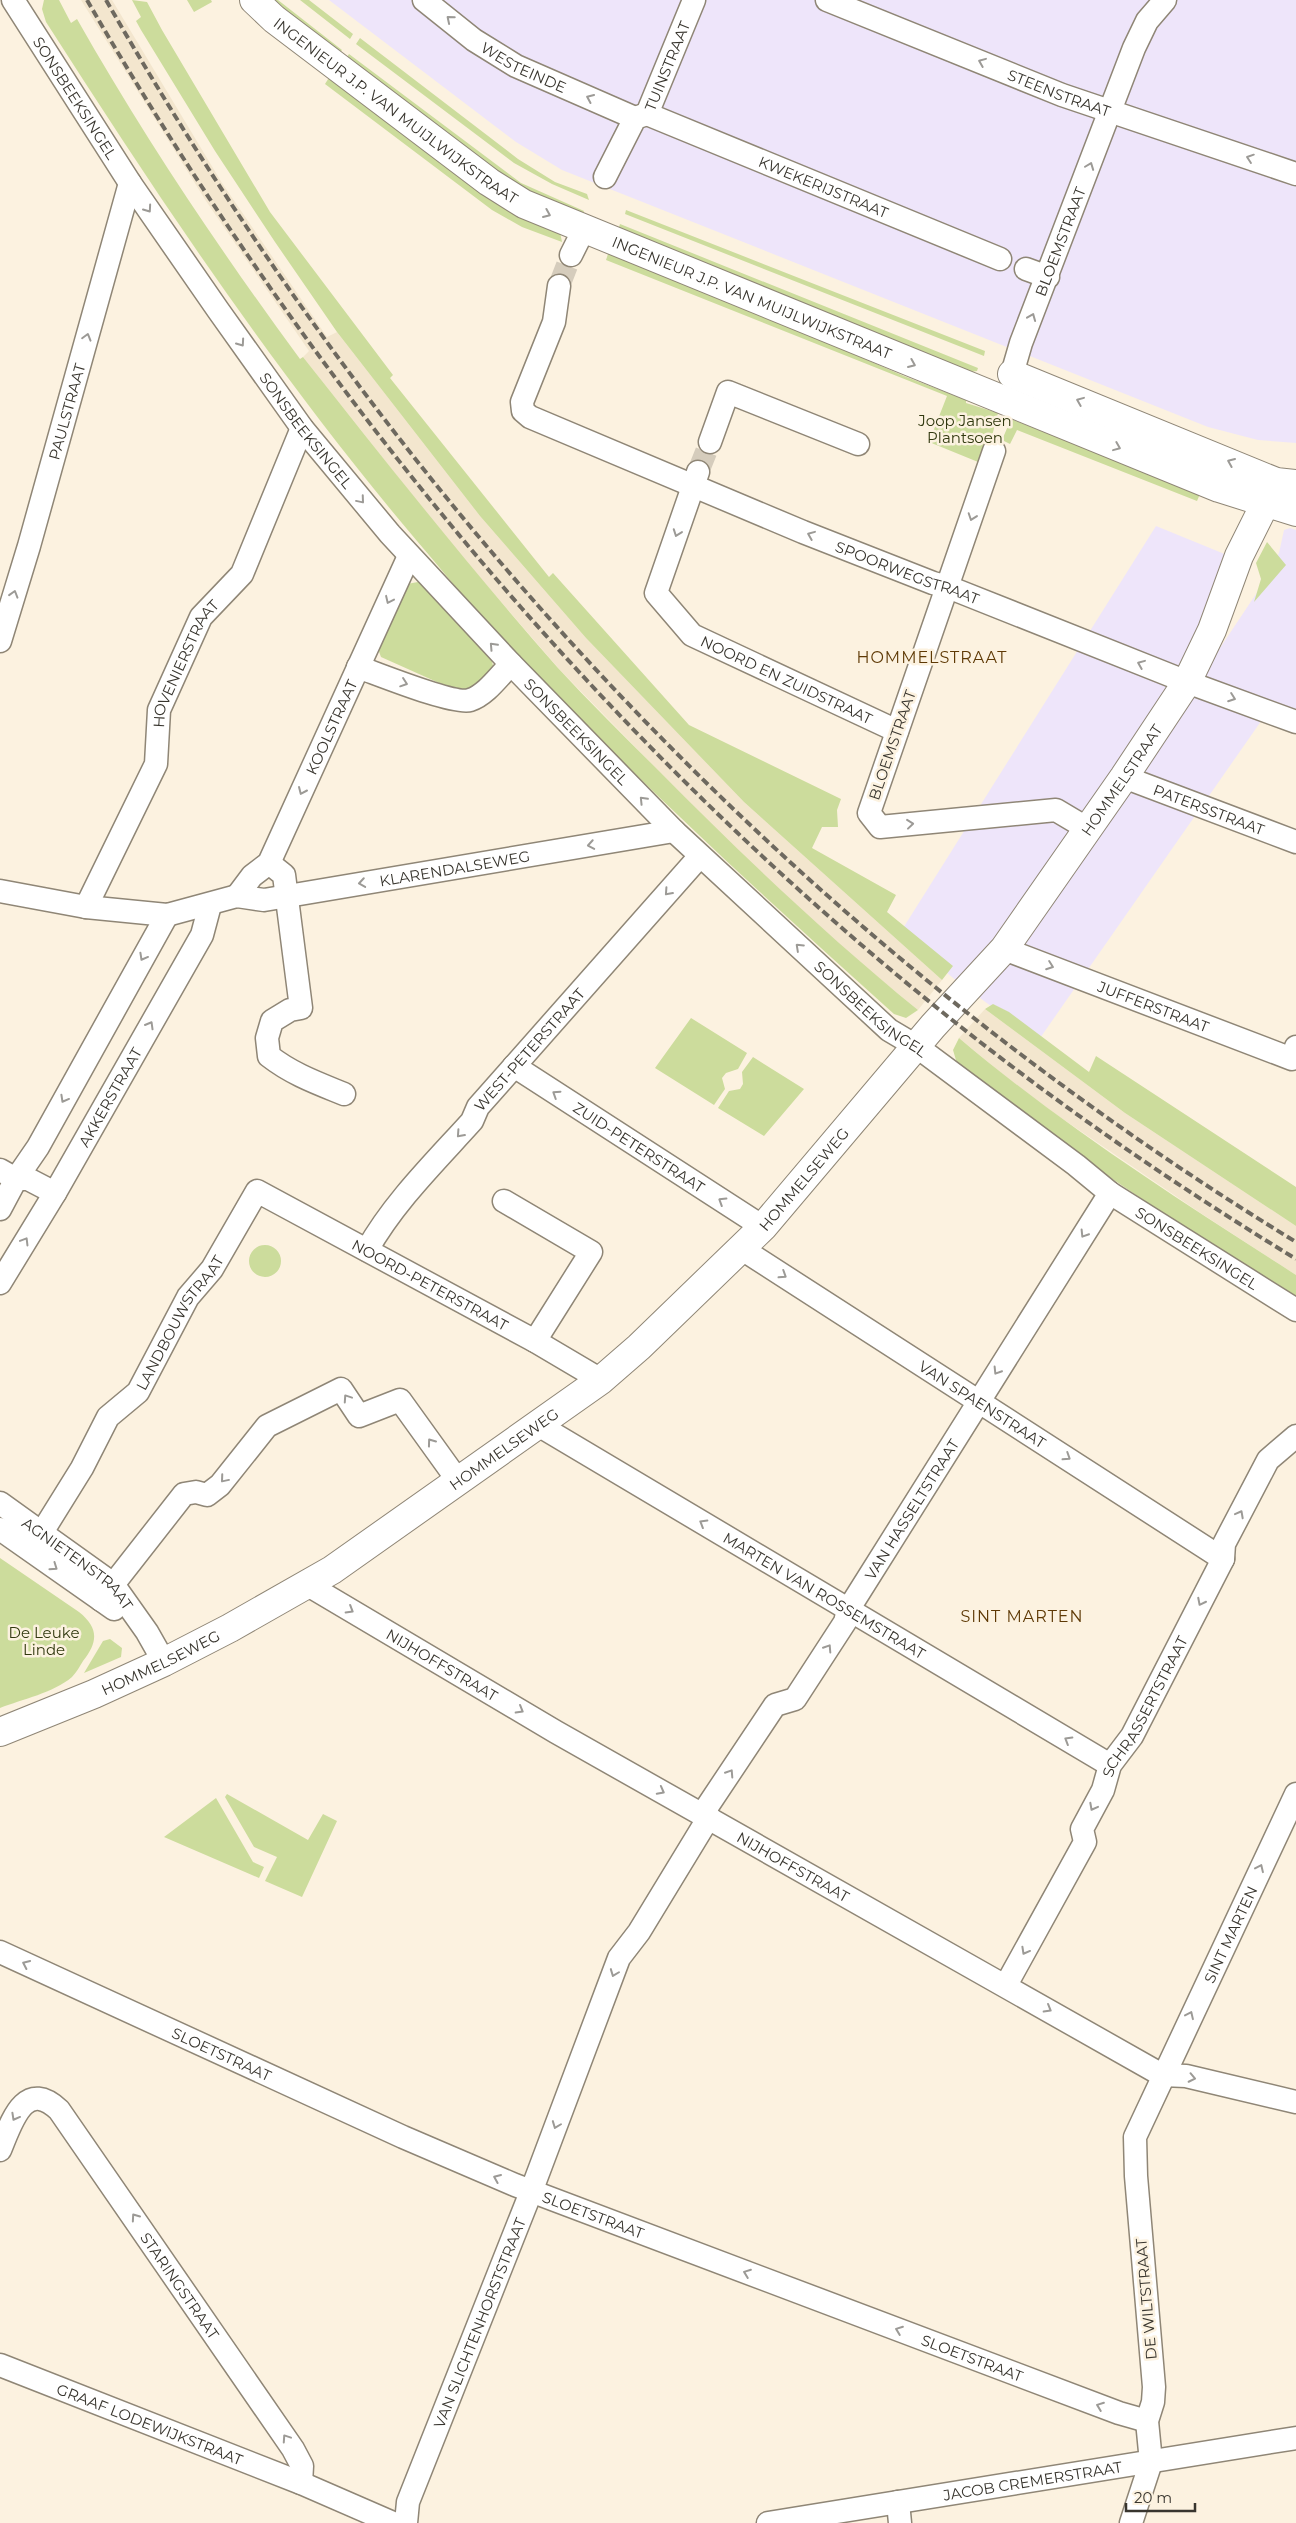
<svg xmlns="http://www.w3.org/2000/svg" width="1296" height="2523" viewBox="0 0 1296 2523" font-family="Montserrat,sans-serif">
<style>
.commercial{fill:#eee5fa}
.built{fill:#f3e6ce}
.green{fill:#ccdc9c}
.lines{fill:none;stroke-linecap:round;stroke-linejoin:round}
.minor-tunnel{stroke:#d5ccbc;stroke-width:22;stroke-dasharray:22 11;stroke-linecap:butt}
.minor-casing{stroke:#8f8676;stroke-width:25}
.tertiary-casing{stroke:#8f8676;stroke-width:30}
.secondary-casing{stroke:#8f8676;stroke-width:30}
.minor{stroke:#fff;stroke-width:22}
.tertiary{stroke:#fff;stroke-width:28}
.secondary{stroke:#fff;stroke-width:28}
.rail{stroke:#6e695f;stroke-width:4;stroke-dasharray:8 4;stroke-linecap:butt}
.oneway{stroke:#9c9a96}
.labels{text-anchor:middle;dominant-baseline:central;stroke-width:5;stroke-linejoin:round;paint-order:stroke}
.street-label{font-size:15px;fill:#38352e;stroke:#fcf2e0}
.park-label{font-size:15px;fill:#31390f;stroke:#fcf2e0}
.neighbourhood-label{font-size:16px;letter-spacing:1px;fill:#5e3905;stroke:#fcf2e0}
</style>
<rect width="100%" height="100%" fill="#fcf2e0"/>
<path class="commercial" d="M329 0H1296V443L1258 440 1208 427 562 170 516 142Z
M1156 526 1227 555 1187 659 1017 917 959 983 900 933Z
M1290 528 1296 530V712L1273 704 1038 1041 976 995 1208 666 1268 576 1279 553 1284 530Z"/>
<path class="built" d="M81 0H112L222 183 327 337 337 332 480 516 586 638 744 802 942 980 918 1010 847 952 759 872 691 804 560 670 451 544 303 357 309 351 206 201Z
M985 1009 1125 1113 1296 1226V1275L1199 1212 1054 1113 1006 1077 959 1038Z"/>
<path class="green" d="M44 0H59L71 23 77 19C144 137 219 249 300 359L303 357C386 462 469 567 558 668 590 703 625 737 659 771 742 855 826 935 918 1010L906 1018 894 1014C752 886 611 757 481 617 459 592 439 566 417 541 279 378 161 202 46 22L42 9Z
M132 0 147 2 162 30 270 212 393 375 390 378 549 577 553 573 689 725 841 799 837 810 838 827H822L812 848 896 895 887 912 953 966 942 980 744 802 586 638 480 516 337 332 275 242 215 151 141 30 136 21 141 17Z
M187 0H211L212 2 194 12Z
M266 0H278L342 50 336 58Z
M300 0H309L353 34 350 39Z
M360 38 518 159 555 182 587 194 589 200 552 184 514 163 356 44Z
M349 54 521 183 584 211 580 221 530 200 343 63Z
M330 76 560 232 562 242 522 227 492 210 325 84Z
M626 210 985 351 984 356 625 214Z
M620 224 978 368 977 371 970 372 617 233Z
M610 248 904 376 966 400V403L998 413 985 463 983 464 929 442 947 396 606 260Z
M1011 419 1200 494 1197 501 1017 430 1010 444 1002 440Z
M1267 542 1286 565 1254 602 1261 579 1256 563Z
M418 582 426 585 491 657 494 670 474 688 457 691 381 657 378 649 407 584Z
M993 1004 1009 1012 1089 1072 1096 1056 1296 1187V1226L1125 1113 985 1009Z
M691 1018 747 1053 738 1069 726 1073 722 1078 725 1089 714 1105 655 1068Z
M959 1038C1064 1127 1181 1201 1296 1275V1296L1188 1230 1065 1147 958 1067 953 1050Z
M753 1057 804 1089 764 1136 718 1108 729 1091 740 1089 743 1084 742 1072Z
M249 1261a16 16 0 1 1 32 0a16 16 0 1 1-32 0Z
M0 1558 79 1612C99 1628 98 1642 83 1661 80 1666 76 1673 72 1677 53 1693 23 1699 0 1708Z
M110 1639 122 1648 121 1657 84 1673 103 1641Z
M227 1794 308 1840 323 1814 337 1821 302 1897 265 1881 277 1857 254 1847 225 1797Z
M216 1798 253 1862 264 1867 259 1878 164 1837Z"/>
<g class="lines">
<path class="minor-tunnel" d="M559 286 571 255
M698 472 710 442"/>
<defs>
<g id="minor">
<path id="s1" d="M13 0 130 183 218 310 302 428 390 534 511 664 674 831 889 1030 916 1046 1076 1165 1110 1193 1296 1310"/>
<path id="s2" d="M424 0 474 40 516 66 635 118"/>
<path id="s3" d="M827 0 1062 95 1296 174"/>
<path id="s4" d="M647 114 1000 259"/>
<path id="s5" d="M647 114 694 0"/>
<path d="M605 177 635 118 647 114"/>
<path d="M571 255 584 229"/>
<path d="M1026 269 1048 277"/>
<path id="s6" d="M559 286 554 322 522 402 523 411 530 417 803 532 933 583 948 587 1187 682 1296 722"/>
<path id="s7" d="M1012 374 1021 343 1134 48 1147 21 1165 0"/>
<path d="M710 442 728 392 858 444"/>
<path d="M994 451 869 813 880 827 1056 810 1088 829"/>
<path id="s8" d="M698 472 656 593 692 635 897 731"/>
<path id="s9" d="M0 641 29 546 130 183"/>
<path d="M358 667C378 674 454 705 470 700 486 695 499 676 511 664"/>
<path id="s10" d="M1124 777 1296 842"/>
<path d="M269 863 284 875 301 1008 290 1010 272 1021 267 1038 269 1056C292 1074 317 1083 344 1094"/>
<path id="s11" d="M0 891 86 907 167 915 237 896 264 900 674 831"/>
<path id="s12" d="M237 896 252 876 269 863 409 556"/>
<path id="s13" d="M86 907 156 764 159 710 201 617 242 574 302 428"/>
<path id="s14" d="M1004 949 1292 1059 1296 1047"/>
<path id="s15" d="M514 1066 763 1227"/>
<path d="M0 1170 16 1179H28L55 1193"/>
<path d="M504 1201 591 1252 535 1341"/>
<path d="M0 1209 16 1179 38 1147 167 915"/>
<path id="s16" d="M742 1249 1223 1559"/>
<path id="s17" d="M367 1250C394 1202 435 1162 472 1121L478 1107 700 856"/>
<path id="s18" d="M0 1283 55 1193 202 935 210 905"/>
<path id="s19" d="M540 1426 1110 1765"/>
<path id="s20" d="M0 1503 113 1584 147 1632 164 1662"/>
<path d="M0 1529 114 1609"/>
<path id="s21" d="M31 1550 82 1468 108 1417 138 1392 188 1297 212 1269 257 1191 535 1341 601 1380"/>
<path id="s22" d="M308 1585 556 1732 1162 2075 1186 2076 1296 2102"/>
<path d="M101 1600 184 1494 196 1492 207 1495 220 1485 267 1426 341 1389 359 1416 400 1400 459 1482"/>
<path id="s23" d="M703 1813 775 1705 795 1699 845 1622 848 1610 1110 1193"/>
<path id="s24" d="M0 1952 403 2137 515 2185 1119 2413 1147 2421"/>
<path id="s25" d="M1006 1985 1085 1842 1082 1829 1103 1790 1110 1765 1132 1736 1223 1559 1224 1544 1268 1460 1296 1436"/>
<path id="s26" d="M0 2150C11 2124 24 2077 59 2110L293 2449 302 2466 301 2483"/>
<path id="s27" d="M0 2365 301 2483 393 2523"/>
<path d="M898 2502 900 2523"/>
<path id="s28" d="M406 2523 408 2502 531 2192 619 1958 639 1932 709 1817"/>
<path id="s29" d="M768 2523 1296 2438"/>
<path id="s30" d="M1131 2523 1151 2462 1147 2421 1153 2402 1154 2387 1136 2176 1135 2137 1296 1794"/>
</g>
<g id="tertiary">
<path id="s31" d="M0 1732 94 1694 164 1662 230 1628 332 1570 601 1380 639 1347 763 1227 933 1026 1004 949 1124 777 1187 682 1212 630 1239 556 1276 482"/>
</g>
<g id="secondary">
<path id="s32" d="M254 0 274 19 489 182 524 204 1219 488 1296 512"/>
<path d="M1012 374 1276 482 1296 484"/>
</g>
</defs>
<use href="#minor" class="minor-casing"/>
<use href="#tertiary" class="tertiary-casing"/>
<use href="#secondary" class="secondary-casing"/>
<use href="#minor" class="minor"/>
<use href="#tertiary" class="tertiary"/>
<use href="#secondary" class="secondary"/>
<path class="rail" d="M87 0C312 390 607 747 961 1027 1067 1111 1180 1188 1296 1259
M106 0C398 510 793 935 1296 1242"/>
</g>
<defs><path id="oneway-chevron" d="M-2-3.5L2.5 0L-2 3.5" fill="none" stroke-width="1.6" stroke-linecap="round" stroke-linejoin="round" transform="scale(1.25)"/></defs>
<g class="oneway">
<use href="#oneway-chevron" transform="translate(450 19) rotate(-140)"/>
<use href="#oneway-chevron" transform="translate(982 62) rotate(-158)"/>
<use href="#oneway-chevron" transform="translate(590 98) rotate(-156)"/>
<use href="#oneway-chevron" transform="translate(1250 158) rotate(-161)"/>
<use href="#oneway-chevron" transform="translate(1090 166) rotate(-69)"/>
<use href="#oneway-chevron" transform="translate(148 209) rotate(55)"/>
<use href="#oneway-chevron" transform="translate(547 214) rotate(23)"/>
<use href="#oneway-chevron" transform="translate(1032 317) rotate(-68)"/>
<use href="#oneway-chevron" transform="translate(87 337) rotate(-74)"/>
<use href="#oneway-chevron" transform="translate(241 343) rotate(55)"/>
<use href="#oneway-chevron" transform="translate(912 364) rotate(23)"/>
<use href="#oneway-chevron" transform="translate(1080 401) rotate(-158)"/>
<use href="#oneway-chevron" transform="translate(1117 447) rotate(22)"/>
<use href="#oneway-chevron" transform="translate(1231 462) rotate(-157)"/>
<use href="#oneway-chevron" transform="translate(361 500) rotate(50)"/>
<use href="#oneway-chevron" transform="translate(972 517) rotate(109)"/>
<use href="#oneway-chevron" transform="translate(677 533) rotate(110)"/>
<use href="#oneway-chevron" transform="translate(811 535) rotate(-158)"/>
<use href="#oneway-chevron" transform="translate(14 594) rotate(-73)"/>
<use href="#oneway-chevron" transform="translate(389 600) rotate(115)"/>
<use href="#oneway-chevron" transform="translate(493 646) rotate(-133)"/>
<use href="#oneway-chevron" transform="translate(1141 664) rotate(-158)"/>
<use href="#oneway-chevron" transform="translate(404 683) rotate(19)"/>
<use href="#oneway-chevron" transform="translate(1232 698) rotate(20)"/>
<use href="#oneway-chevron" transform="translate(302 791) rotate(114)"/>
<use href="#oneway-chevron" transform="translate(643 800) rotate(-134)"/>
<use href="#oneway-chevron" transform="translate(910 824) rotate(-6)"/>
<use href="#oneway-chevron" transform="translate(591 845) rotate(170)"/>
<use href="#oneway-chevron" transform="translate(362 883) rotate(171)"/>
<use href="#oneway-chevron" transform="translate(668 892) rotate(132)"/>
<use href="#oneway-chevron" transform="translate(799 947) rotate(-137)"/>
<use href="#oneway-chevron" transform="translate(143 957) rotate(119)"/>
<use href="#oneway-chevron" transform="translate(1050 966) rotate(20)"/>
<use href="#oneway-chevron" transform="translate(150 1025) rotate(-60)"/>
<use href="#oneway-chevron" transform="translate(556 1094) rotate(-147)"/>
<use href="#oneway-chevron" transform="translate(64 1099) rotate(119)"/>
<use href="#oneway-chevron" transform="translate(460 1134) rotate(132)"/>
<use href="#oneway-chevron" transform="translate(722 1201) rotate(-148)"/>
<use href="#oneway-chevron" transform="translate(1084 1234) rotate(122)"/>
<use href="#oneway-chevron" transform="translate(25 1241) rotate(-59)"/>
<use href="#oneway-chevron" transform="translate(783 1275) rotate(33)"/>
<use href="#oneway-chevron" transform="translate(997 1371) rotate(122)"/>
<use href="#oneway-chevron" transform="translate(347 1398) rotate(-124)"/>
<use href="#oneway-chevron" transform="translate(431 1442) rotate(-126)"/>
<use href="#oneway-chevron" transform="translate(1067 1457) rotate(33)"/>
<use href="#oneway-chevron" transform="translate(224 1479) rotate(130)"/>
<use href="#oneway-chevron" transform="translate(1240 1514) rotate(-62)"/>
<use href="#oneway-chevron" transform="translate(703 1523) rotate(-149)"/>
<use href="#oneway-chevron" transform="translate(54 1567) rotate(35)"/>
<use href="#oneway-chevron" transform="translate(1201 1602) rotate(117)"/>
<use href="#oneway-chevron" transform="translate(350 1610) rotate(31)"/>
<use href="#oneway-chevron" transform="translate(828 1648) rotate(-57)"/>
<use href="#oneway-chevron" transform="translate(520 1710) rotate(30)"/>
<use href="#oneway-chevron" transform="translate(1068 1740) rotate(-149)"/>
<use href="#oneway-chevron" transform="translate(730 1773) rotate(-57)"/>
<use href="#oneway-chevron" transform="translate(661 1791) rotate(28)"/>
<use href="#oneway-chevron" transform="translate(1093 1807) rotate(118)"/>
<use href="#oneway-chevron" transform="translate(1260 1868) rotate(-65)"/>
<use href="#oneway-chevron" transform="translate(1025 1951) rotate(119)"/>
<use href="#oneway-chevron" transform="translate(26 1964) rotate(-155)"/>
<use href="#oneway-chevron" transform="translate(614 1973) rotate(111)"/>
<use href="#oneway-chevron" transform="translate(1048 2009) rotate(30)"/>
<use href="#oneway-chevron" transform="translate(1190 2015) rotate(-65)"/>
<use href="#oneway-chevron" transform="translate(1192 2078) rotate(12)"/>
<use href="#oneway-chevron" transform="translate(15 2117) rotate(119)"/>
<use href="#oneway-chevron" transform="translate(556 2125) rotate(111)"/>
<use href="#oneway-chevron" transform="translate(497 2178) rotate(-157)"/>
<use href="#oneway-chevron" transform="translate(135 2217) rotate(-125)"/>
<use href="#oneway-chevron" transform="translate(747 2273) rotate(-159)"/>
<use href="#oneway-chevron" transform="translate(899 2330) rotate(-159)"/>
<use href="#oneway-chevron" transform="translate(1100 2406) rotate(-159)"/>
<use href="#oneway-chevron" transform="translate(286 2438) rotate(-124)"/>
</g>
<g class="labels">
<g class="street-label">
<text stroke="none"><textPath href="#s5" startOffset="52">TUINSTRAAT</textPath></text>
<text stroke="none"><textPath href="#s2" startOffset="121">WESTEINDE</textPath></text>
<text stroke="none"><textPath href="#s3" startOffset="250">STEENSTRAAT</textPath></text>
<text stroke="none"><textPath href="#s1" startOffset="116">SONSBEEKSINGEL</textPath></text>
<text stroke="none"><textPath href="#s32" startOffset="180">INGENIEUR J.P. VAN MUIJLWIJKSTRAAT</textPath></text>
<text stroke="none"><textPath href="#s4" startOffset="191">KWEKERIJSTRAAT</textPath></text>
<text stroke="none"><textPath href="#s7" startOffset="141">BLOEMSTRAAT</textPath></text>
<text stroke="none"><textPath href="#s32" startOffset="585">INGENIEUR J.P. VAN MUIJLWIJKSTRAAT</textPath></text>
<text stroke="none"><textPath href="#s9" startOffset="239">PAULSTRAAT</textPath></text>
<text stroke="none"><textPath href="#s1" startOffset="521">SONSBEEKSINGEL</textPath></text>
<text stroke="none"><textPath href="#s6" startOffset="549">SPOORWEGSTRAAT</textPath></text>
<text stroke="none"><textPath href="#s13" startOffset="266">HOVENIERSTRAAT</textPath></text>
<text stroke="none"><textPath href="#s8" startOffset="288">NOORD EN ZUIDSTRAAT</textPath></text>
<text stroke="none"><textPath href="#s12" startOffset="196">KOOLSTRAAT</textPath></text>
<text stroke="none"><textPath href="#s1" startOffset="926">SONSBEEKSINGEL</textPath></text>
<text transform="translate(892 745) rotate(-71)">BLOEMSTRAAT</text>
<text stroke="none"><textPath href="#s31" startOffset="1496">HOMMELSTRAAT</textPath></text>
<text stroke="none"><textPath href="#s10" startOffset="91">PATERSSTRAAT</textPath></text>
<text stroke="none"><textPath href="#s11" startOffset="462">KLARENDALSEWEG</textPath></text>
<text stroke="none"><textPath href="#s14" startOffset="160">JUFFERSTRAAT</textPath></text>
<text stroke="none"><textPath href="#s1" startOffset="1331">SONSBEEKSINGEL</textPath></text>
<text stroke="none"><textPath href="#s17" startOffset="259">WEST-PETERSTRAAT</textPath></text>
<text stroke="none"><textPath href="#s18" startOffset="216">AKKERSTRAAT</textPath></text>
<text stroke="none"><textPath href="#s15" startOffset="149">ZUID-PETERSTRAAT</textPath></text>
<text stroke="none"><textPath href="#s31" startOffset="985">HOMMELSEWEG</textPath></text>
<text stroke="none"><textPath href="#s1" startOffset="1736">SONSBEEKSINGEL</textPath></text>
<text stroke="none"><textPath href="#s21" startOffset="624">NOORD-PETERSTRAAT</textPath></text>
<text stroke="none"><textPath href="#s21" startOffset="274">LANDBOUWSTRAAT</textPath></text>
<text stroke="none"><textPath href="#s16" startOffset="286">VAN SPAENSTRAAT</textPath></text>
<text stroke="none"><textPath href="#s31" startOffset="580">HOMMELSEWEG</textPath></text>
<text stroke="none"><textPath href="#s23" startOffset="374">VAN HASSELTSTRAAT</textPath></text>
<text stroke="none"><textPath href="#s20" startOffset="99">AGNIETENSTRAAT</textPath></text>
<text stroke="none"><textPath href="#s19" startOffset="331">MARTEN VAN ROSSEMSTRAAT</textPath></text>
<text stroke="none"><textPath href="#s31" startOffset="175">HOMMELSEWEG</textPath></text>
<text stroke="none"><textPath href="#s22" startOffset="156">NIJHOFFSTRAAT</textPath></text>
<text stroke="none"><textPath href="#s25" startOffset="315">SCHRASSERTSTRAAT</textPath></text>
<text stroke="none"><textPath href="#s22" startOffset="561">NIJHOFFSTRAAT</textPath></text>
<text stroke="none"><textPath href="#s30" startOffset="615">SINT MARTEN</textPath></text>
<text stroke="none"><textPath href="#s24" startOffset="244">SLOETSTRAAT</textPath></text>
<text stroke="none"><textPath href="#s24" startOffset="649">SLOETSTRAAT</textPath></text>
<text stroke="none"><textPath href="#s26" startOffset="305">STARINGSTRAAT</textPath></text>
<text transform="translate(1146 2299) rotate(-95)">DE WILTSTRAAT</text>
<text stroke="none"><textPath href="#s28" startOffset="214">VAN SLICHTENHORSTSTRAAT</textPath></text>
<text stroke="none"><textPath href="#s24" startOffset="1054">SLOETSTRAAT</textPath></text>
<text stroke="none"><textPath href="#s27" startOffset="161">GRAAF LODEWIJKSTRAAT</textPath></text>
<text stroke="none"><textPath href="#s29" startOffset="268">JACOB CREMERSTRAAT</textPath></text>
</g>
<g class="park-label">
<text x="965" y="420">Joop Jansen<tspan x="965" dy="17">Plantsoen</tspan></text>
<text x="44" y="1632">De Leuke<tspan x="44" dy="17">Linde</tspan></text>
</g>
<g class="neighbourhood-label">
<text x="932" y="657">HOMMELSTRAAT</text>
<text x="1022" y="1616">SINT MARTEN</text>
</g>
</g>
<path d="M1126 2503v8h69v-8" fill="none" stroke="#38352e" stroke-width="2.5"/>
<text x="1134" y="2503" font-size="15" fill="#38352e" stroke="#fcf2e0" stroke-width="4" paint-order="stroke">20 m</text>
</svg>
